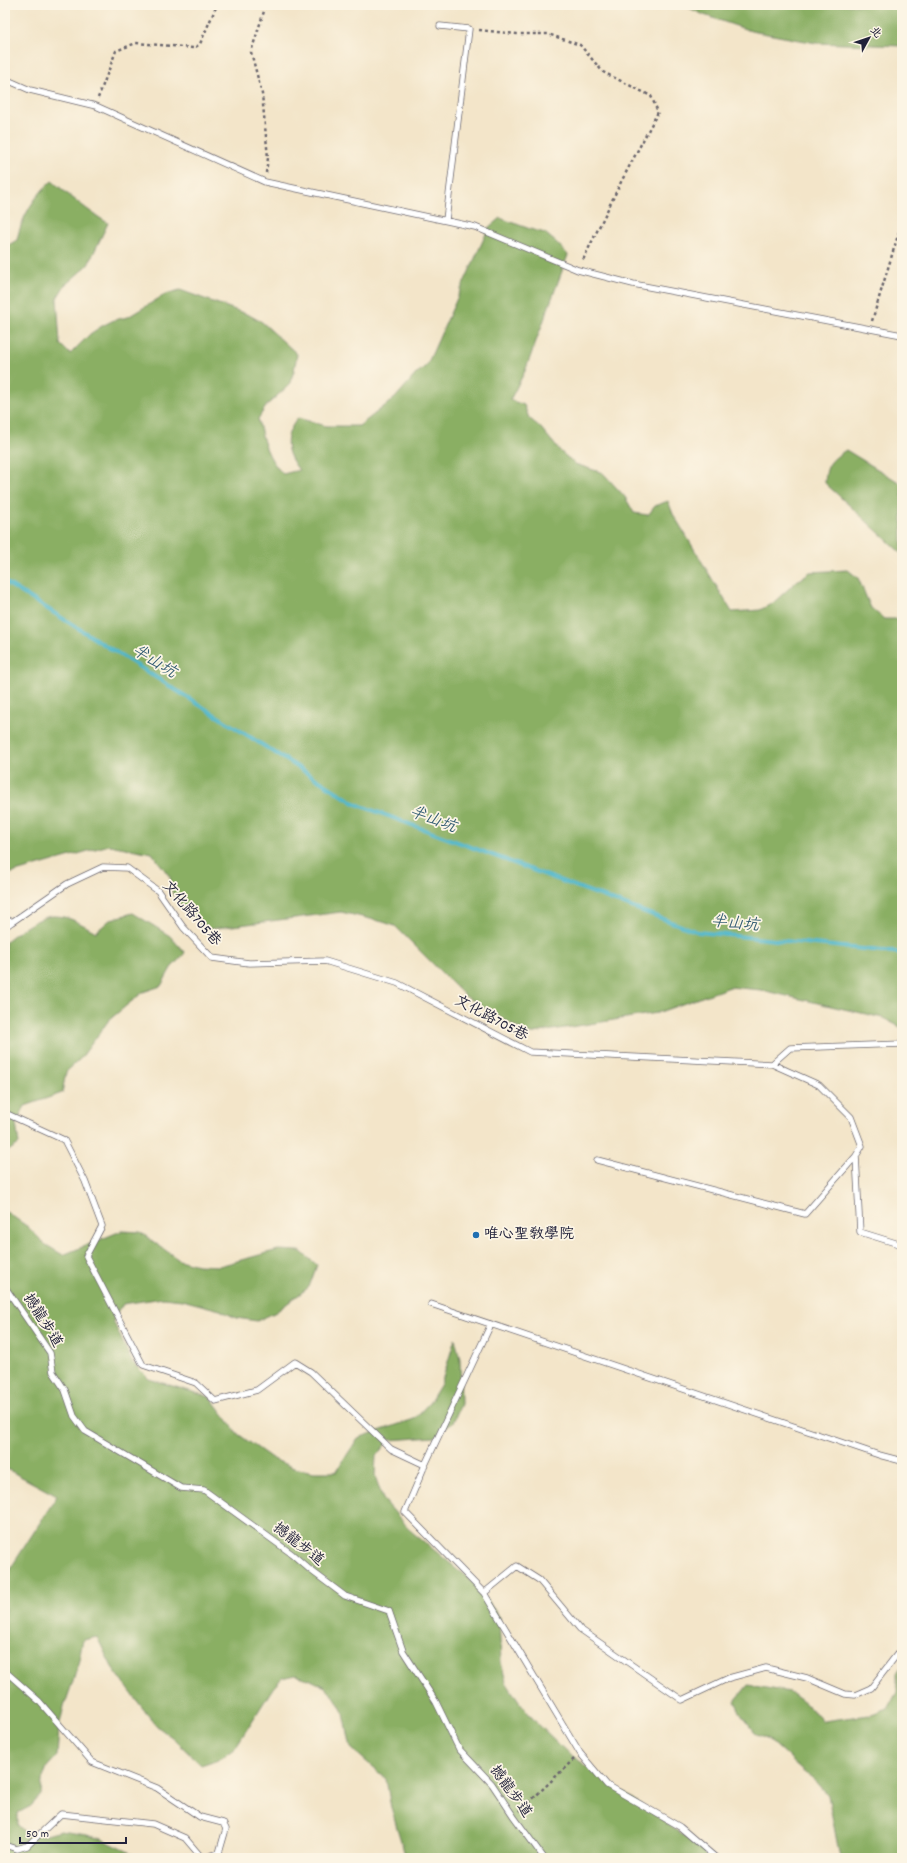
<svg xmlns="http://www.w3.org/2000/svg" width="907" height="1863" viewBox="0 0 907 1863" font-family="Dekko,'LXGW WenKai TC',sans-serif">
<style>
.forest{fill:#8aaf64;stroke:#566850}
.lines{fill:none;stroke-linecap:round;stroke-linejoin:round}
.stream{stroke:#4cb5ca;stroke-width:4}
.lane-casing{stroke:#6b666d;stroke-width:7}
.path{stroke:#6b666d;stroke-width:2.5;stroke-dasharray:3 3;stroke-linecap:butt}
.lane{stroke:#fff;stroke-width:5.5}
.poi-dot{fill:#1f6fb2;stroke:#fcf5e5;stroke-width:1.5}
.labels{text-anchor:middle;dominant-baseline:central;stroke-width:3.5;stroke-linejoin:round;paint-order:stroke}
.street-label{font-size:15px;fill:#22223b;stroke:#fcf5e5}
.poi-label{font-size:15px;fill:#22223b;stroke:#fcf5e5;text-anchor:start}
.water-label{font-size:16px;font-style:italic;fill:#335d74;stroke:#fcf5e5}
</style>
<rect width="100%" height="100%" fill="#fcf5e5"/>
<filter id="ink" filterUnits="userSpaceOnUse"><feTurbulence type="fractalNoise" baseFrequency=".025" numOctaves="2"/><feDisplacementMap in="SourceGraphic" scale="8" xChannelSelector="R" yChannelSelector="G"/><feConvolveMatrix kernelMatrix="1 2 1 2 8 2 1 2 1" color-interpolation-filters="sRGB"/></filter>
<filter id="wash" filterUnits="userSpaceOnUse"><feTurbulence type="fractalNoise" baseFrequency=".012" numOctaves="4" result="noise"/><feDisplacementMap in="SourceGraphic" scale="16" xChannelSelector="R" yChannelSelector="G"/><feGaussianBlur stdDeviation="0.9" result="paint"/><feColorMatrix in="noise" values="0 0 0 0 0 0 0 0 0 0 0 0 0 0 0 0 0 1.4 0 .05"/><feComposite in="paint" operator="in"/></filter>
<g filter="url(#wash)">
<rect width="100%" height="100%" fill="#f3e5c9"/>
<path class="forest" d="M683 5H902V46L816 43 751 31 704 15Z
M52 181C69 195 89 212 108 223L88 265 65 285 57 298 60 344 70 354 90 334 102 326 114 320 128 317 166 294 180 290 249 315 262 322 297 354 294 371 289 385 267 405 258 419C263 441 267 458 283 474L299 470C284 452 283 436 298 418L326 426H359L395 398 416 374 427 365 489 227 500 218 530 229 545 233 558 244 568 255 525 371 510 400 524 405 529 418 540 427 561 452 575 464 603 473 625 497 634 513 648 515 655 506 668 501 673 514 732 612 760 610 773 603 797 581 810 572 848 570 858 578 871 608 884 619H902V1028L883 1018 761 990 730 987 657 1013 528 1034 465 996 395 926 383 922 341 912 209 929 197 922 179 903 172 892 170 877 152 853 109 845 5 875V247L17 240C21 218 35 195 52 181Z
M846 450 902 484V554L825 483C826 464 831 460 846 450Z
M133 913 170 936 185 953 171 968 161 986 143 992 109 1020 81 1058 66 1072 62 1093 25 1106 16 1123 19 1144 5 1153V942C16 933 40 915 55 916 70 916 83 925 96 932L111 919Z
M5 1211 28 1227 46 1245 63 1255 121 1231 140 1232 179 1260 198 1265 219 1266 278 1250 300 1251 317 1265 309 1287 276 1312 257 1321 236 1318 220 1310 182 1300 163 1298 123 1304 113 1321 132 1362 149 1379 210 1397 238 1434 273 1459 294 1468 314 1472H336L358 1438 414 1419 430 1402 441 1384 455 1339 460 1359 461 1404 453 1422 435 1437 389 1440 376 1456 375 1476 383 1499 412 1532 472 1581 499 1616 501 1662 506 1682 519 1702 535 1721 567 1752 715 1858H406L391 1808 386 1779 351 1748 344 1714 336 1699 325 1687 311 1680 296 1675 282 1678 273 1688 235 1748 222 1758 201 1765 173 1738 158 1727 147 1714 112 1667 97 1637 83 1640 77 1669 63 1710 59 1728 57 1756 47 1767 42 1781 41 1795 31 1806 18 1813V1825L28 1835 43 1836 61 1831 87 1835 101 1839 129 1852 138 1858H5V1577L57 1496 5 1468Z
M902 1665V1858H840L828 1795 816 1781 801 1769 772 1742 755 1733 743 1718 735 1701 748 1685 790 1692 806 1704 823 1721 869 1715 888 1708 897 1692V1673Z"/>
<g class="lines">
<path class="stream" d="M5 582 356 804 698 932 902 953"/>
</g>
</g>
<g filter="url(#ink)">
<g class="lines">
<defs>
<path id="lane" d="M440 26 469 29 446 220
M5 79 30 90 96 106 265 182 475 227 578 270 633 284 902 335
M5 918 12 922 67 884 103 867 127 868 158 891 183 927 212 958 249 963 325 961 397 983 530 1052 772 1064 819 1085 851 1117 862 1146 856 1156 860 1232 902 1245
M5 927 12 922
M772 1064 790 1048 902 1044
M5 1113 64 1140 85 1181 102 1226 86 1256 143 1365 196 1383 215 1401 257 1390 295 1362 311 1372 391 1449 425 1465 491 1324
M597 1160 805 1214 856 1156
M5 1287 50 1353 53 1372 65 1390 74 1416 85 1431 181 1488 204 1490 292 1554 309 1569 345 1596 389 1611 403 1651 436 1702 459 1749 492 1784 514 1817 544 1858
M431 1304 879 1455 902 1461
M425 1465 405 1512 484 1593 580 1753 607 1785 680 1827 716 1858
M484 1593 517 1566 539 1580 580 1629 682 1700 729 1678 766 1668 807 1678 845 1694 855 1695 871 1688 902 1648
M5 1671 39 1701 92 1762 157 1788 200 1817 223 1823 226 1829 219 1853 203 1858
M5 1845 17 1849 27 1846 61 1814 153 1824 185 1838 202 1858"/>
</defs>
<use href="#lane" class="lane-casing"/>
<path class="path" d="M479 30 517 34H548L580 45 603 72 651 96 658 112 621 182 582 262
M98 98 116 51 136 43 194 48 200 44 217 5
M266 173 268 158 262 94 251 52 266 5
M872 321 902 222
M520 1811 574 1759"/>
<use href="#lane" class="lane"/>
</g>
</g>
<circle class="poi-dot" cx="476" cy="1235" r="4"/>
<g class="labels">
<g class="street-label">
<text transform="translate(191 914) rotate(49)">文化路705巷</text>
<text transform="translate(491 1019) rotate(28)">文化路705巷</text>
<text transform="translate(42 1321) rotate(58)">撼龍步道</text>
<text transform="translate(298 1545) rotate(38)">撼龍步道</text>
<text transform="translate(510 1792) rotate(54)">撼龍步道</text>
</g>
<g class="poi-label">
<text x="484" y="1235">唯心聖教學院</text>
</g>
<g class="water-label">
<text transform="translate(154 662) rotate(32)">半山坑</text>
<text transform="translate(433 820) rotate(21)">半山坑</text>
<text transform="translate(735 924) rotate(6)">半山坑</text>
</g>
</g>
<rect width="907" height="1863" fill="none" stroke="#fcf5e5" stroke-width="20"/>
<g transform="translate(869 38) rotate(50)" stroke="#fcf5e5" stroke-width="3" paint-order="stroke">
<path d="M0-3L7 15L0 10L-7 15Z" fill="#22223b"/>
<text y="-6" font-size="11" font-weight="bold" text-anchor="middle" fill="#22223b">北</text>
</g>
<path d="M20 1837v6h106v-6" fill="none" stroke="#22223b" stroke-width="2"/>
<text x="26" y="1837" font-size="12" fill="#22223b" stroke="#fcf5e5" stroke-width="3" paint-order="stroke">50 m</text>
</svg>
